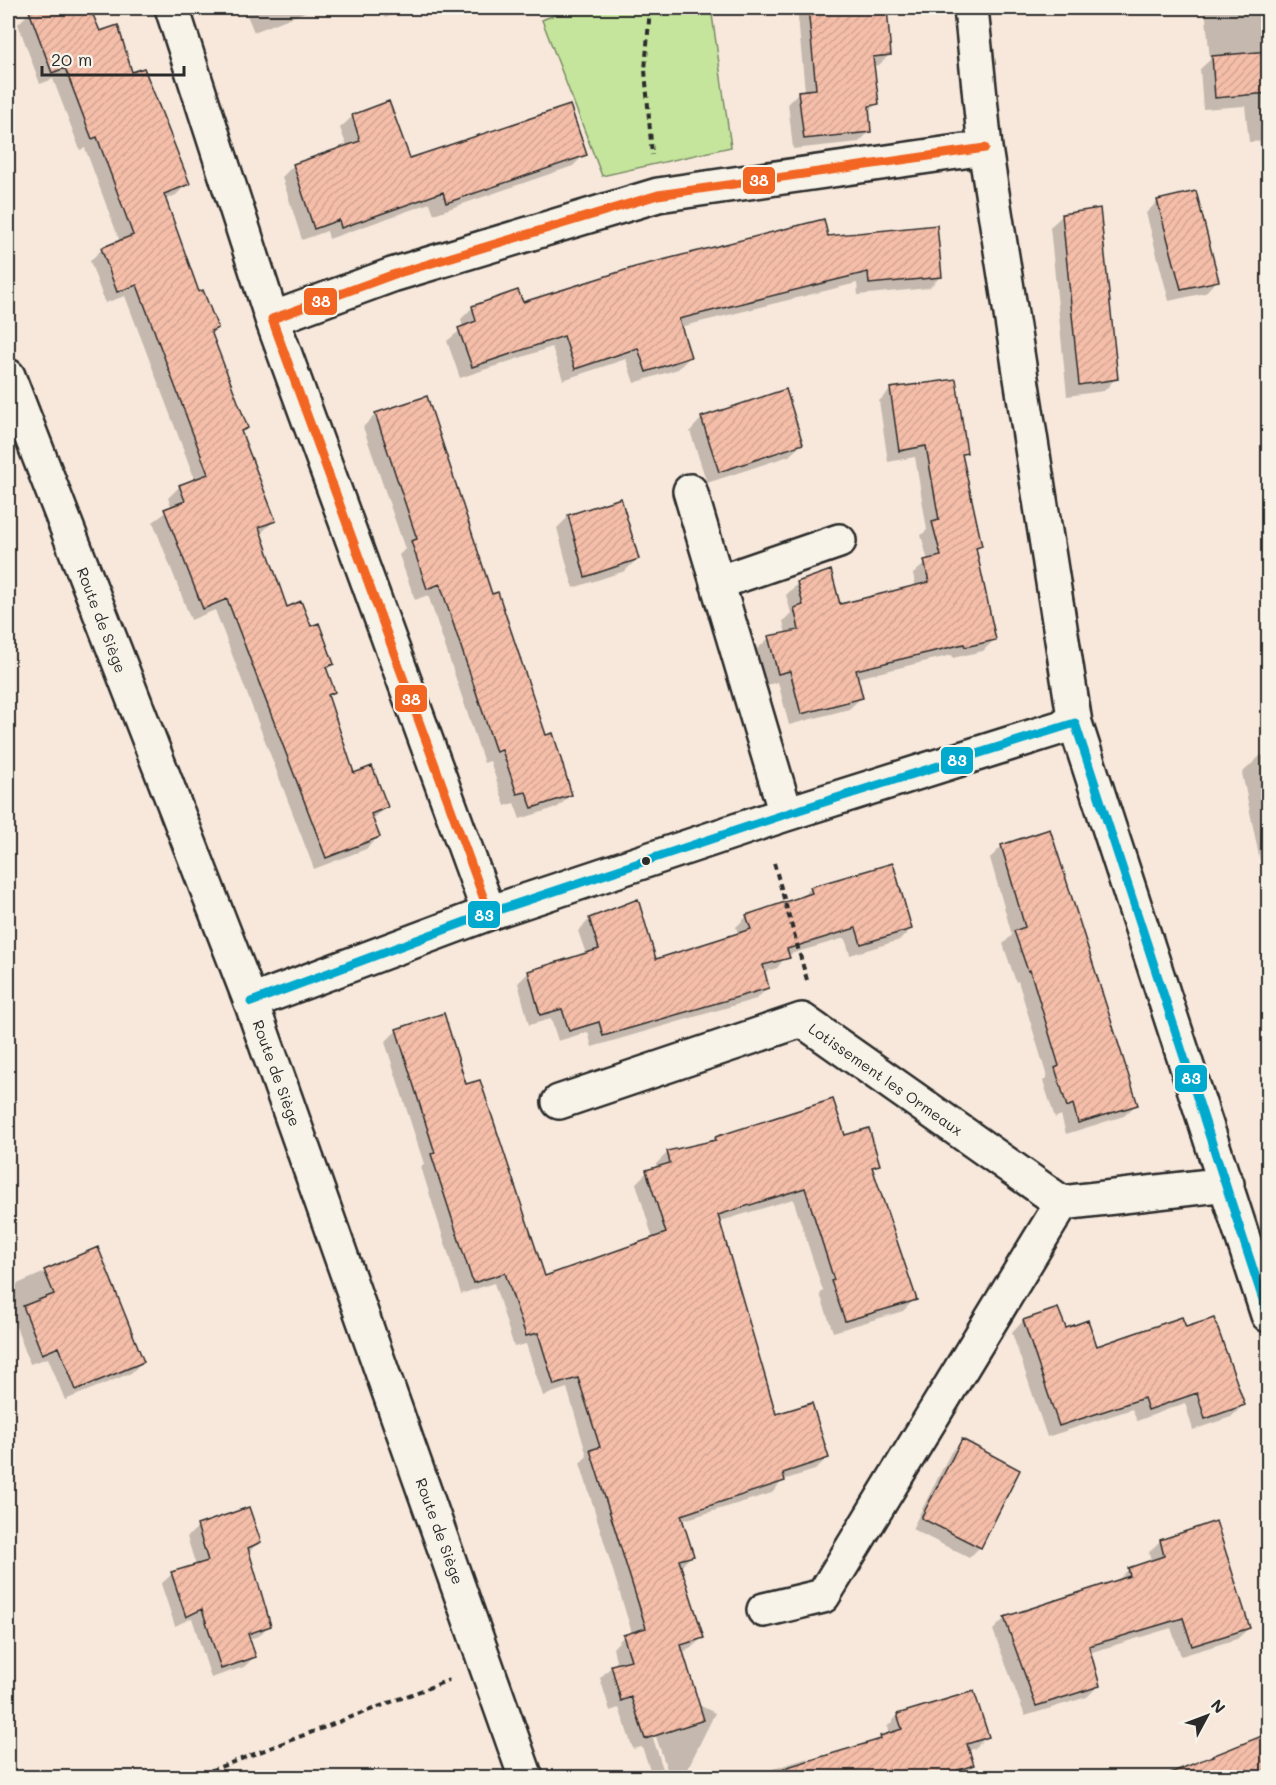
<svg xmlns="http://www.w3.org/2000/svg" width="1276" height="1785" viewBox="0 0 1276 1785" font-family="Mali,sans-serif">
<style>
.grass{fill:#c5e59d;stroke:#788864;stroke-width:1.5}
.shadow{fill:#0003}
.building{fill:url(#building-hatch);stroke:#2b2b2b;stroke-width:1.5}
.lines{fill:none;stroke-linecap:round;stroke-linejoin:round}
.minor-casing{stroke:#2b2b2b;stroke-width:38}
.tertiary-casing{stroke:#2b2b2b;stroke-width:38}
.path{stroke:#2b2b2b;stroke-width:4;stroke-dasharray:6 4.5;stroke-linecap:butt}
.minor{stroke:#f7f3e8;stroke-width:33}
.tertiary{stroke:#f7f3e8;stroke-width:33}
.bus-1-casing{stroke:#f7f3e8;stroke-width:14}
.bus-2-casing{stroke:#f7f3e8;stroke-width:14}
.bus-1{stroke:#f26522;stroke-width:9}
.bus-2{stroke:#00a9ce;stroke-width:9}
.bus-dot{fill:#2b2b2b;stroke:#f7f3e8;stroke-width:2}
.labels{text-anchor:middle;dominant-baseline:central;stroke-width:6;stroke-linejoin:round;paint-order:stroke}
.street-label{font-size:15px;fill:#2b2b2b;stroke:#f7f3e8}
.line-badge{stroke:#f7f3e8;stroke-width:2}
.badge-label{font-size:16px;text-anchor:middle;font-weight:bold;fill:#fff}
</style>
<defs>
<pattern id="building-hatch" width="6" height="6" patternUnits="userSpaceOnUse" patternTransform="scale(1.5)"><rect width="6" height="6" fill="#f5bea9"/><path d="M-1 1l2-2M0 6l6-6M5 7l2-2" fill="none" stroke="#d2a392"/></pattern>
</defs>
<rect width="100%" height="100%" fill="#f7e8db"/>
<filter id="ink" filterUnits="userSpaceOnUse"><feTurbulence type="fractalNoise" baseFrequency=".0167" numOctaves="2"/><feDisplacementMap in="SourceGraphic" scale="12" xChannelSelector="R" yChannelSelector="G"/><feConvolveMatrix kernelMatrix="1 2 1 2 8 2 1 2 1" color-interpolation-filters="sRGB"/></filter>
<g filter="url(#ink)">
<path class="grass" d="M571 8H711L731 147 602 176 542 20Z"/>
<path class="shadow" d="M41 8H89L99 33 131 74 188 183 176 195 164 200 198 294 217 328 211 334 246 428 241 433 274 521 260 534 286 609 310 627 333 663 326 671 333 692 327 698 353 775 386 807 372 820 378 837 366 849 314 869 215 610 191 620 153 522 172 508 168 498 180 486 195 480 125 296 105 303 90 261 102 249 120 242 85 148 80 150 53 79 40 84 18 24 30 12Z
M244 8H315L254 32Z
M381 8H411L385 18Z
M797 8H886L890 54 879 65 873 66 877 103 868 112 870 131 859 142 793 149 788 103 799 92 805 91Z
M1205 8H1268V141L1249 142 1245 106 1203 109 1200 69 1210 60Z
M353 116 409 160 585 154 573 166 434 214 430 203 329 239 327 231 302 240 282 177 294 165 347 147 340 128Z
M1158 201 1217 280 1205 293 1169 301 1146 213Z
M1063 215 1116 378 1104 391 1067 396 1050 227Z
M827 238 941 276 929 288 858 295 857 283 680 327 690 357 678 369 634 383 626 359 563 380 552 347 460 378 447 341 463 328 461 319 473 307 522 304Z
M891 389 966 453 961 457 981 546 975 551 995 639 983 651 953 658 952 655 857 678 861 698 849 709 789 725 778 682 767 685 757 649 769 638 786 634 783 621 791 613 786 595 798 583 839 606 916 587 913 574 928 561 921 535 927 530 915 457 888 462 879 401Z
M376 414 491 596 545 737 571 795 558 807 520 819 514 803 505 806 490 761 484 763 428 595 415 600 399 555 405 549 363 427Z
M702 418 802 444 789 456 707 483 690 431Z
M569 516 637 559 625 571 573 588 557 528Z
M1268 754V859L1260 861 1242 773 1260 756Z
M1002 846 1137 1104 1124 1116 1066 1134 1061 1115 1055 1118 1043 1081 1047 1077 1018 981 1016 982 1003 944 1012 935 990 858Z
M811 888 911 929 900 940 850 955 845 938 787 955 777 968 763 972 768 988 756 999 592 1047 588 1032 558 1041 551 1019 529 1025 518 983 529 972 586 954 578 931 590 919 655 961 738 934 736 927 747 916 800 899Z
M397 1030 465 1086 544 1277 653 1239 636 1183 647 1172 657 1169 656 1164 667 1153 712 1142 716 1139 844 1137 878 1164 871 1171 915 1299 903 1311 833 1332 820 1294 823 1291 793 1199 718 1222 775 1415 827 1458 815 1470 783 1480 772 1493 681 1521 692 1555 680 1568 702 1638 690 1649 682 1652 697 1704 715 1713 683 1778H670L653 1728 650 1729 666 1778H653L642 1747 633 1749 619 1708 610 1711 600 1678 611 1667 617 1665 613 1648 624 1636 632 1633 580 1463 587 1456 567 1388 543 1396 526 1344 514 1347 494 1283 461 1294 421 1167 424 1164 385 1042Z
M98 1249 142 1362 131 1373 65 1400 48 1358 30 1364 8 1305V1292L15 1285Z
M1023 1321 1065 1330 1096 1348 1185 1329 1243 1405 1231 1417 1193 1430 1185 1403 1137 1421 1132 1409 1047 1437 1012 1333Z
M962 1441 1018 1471 980 1547 969 1558 912 1529 951 1452Z
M198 1527 259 1542 249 1552 269 1625 259 1636 249 1639 254 1657 244 1667 211 1678 192 1618 175 1626 161 1584 172 1574 196 1566 187 1537Z
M1160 1541 1249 1628 1237 1639 1181 1656 1171 1628 1089 1653 1099 1685 1087 1697 1025 1716 993 1630 1005 1618 1117 1581 1129 1569 1151 1561 1149 1552Z
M898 1715 987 1736 976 1748 968 1751 973 1765 958 1778H744L808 1758 810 1762 877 1741 889 1735 887 1727Z"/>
<path class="building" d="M28 8H90L100 31 118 25 132 72 144 68 190 184 164 194 199 292 203 290 218 328 211 331 248 428 241 431 276 521 259 527 287 607 301 601 311 626 319 623 334 664 326 667 335 692 328 695 354 773 372 766 388 807 371 814 380 837 326 858 227 599 203 609 164 509 185 501 179 485 208 474 137 285 117 292 101 248 133 235 97 137 92 139 65 68 52 73Z
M808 8H887L891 55 873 57 879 104 869 106 871 132 804 139 798 91 816 89Z
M1269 51V93L1215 98 1212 56Z
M389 101 410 158 570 105 587 155 446 203 443 192 341 228 339 220 314 229 293 164 360 141 352 115Z
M1196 191 1219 281 1181 289 1157 200Z
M1100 208 1118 379 1079 385 1062 214Z
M824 219 828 236 937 225 942 277 869 284 868 272 679 319 691 357 646 372 638 348 575 369 564 336 472 367 458 328 476 321 472 306 518 290 523 302 635 267Z
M956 379 967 453 962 454 982 546 976 548 996 640 965 647 964 644 856 670 863 698 801 714 790 671 778 674 768 636 799 630 794 608 803 605 797 582 831 570 840 604 929 582 924 560 941 556 932 522 939 520 926 446 899 451 890 388Z
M786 389 803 444 719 472 701 417Z
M427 396 492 594 498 592 546 735 553 733 572 795 532 808 526 792 517 794 502 750 496 752 440 584 427 589 411 541 417 539 375 413Z
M621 498 639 559 585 577 568 515Z
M1050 829 1138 1105 1078 1123 1073 1104 1067 1107 1055 1068 1059 1066 1030 970 1028 971 1014 931 1025 927 1001 845Z
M893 863 912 929 861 944 856 928 787 949 790 958 763 965 769 988 603 1036 599 1022 569 1031 562 1009 540 1015 528 971 599 949 589 918 638 899 656 959 751 929 746 915 812 893 810 887Z
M444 1013 466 1084 480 1080 545 1276 666 1233 646 1170 670 1163 667 1151 716 1140 715 1137 833 1099 845 1135 869 1128 880 1165 872 1167 917 1300 845 1321 831 1281 834 1280 805 1188 718 1215 776 1414 812 1403 829 1458 783 1473 785 1481 681 1515 694 1556 679 1560 704 1638 681 1645 704 1720 645 1739 631 1697 621 1701 611 1665 631 1660 623 1635 646 1628 590 1450 600 1447 578 1378 554 1385 538 1333 526 1336 505 1273 473 1283 431 1154 435 1153 396 1029Z
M98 1247 144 1362 76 1390 59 1347 42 1354 23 1306 54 1294 44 1270Z
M1058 1308 1066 1328 1088 1320 1097 1346 1182 1317 1186 1327 1214 1318 1245 1405 1205 1419 1197 1393 1148 1410 1144 1398 1059 1426 1023 1320Z
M962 1439 1020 1470 981 1548 921 1518Z
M249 1507 261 1542 248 1548 271 1626 248 1634 256 1657 221 1669 202 1609 186 1617 171 1572 208 1561 197 1525Z
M1216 1521 1250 1628 1192 1646 1183 1618 1089 1646 1100 1686 1036 1706 1004 1617 1130 1576 1128 1568 1164 1556 1160 1540Z
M974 1691 989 1737 967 1744 974 1765 934 1778H785L784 1768 881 1739 880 1736 902 1729 897 1714Z
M1269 1733V1778H1163V1776Z"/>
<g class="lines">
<defs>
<path id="minor" d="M172 8 272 319
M971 8 985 148 1075 723
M690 491 786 814
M717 583 839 541
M489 913 272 319 392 275 658 195 985 148
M251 1002 489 913 786 814 1075 723 1268 1315
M559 1102 802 1020 1062 1203
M764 1610 823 1596 1062 1203 1227 1184"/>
<path id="tertiary" d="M8 376 251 1002 526 1778"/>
</defs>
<use href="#minor" class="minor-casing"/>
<use href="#tertiary" class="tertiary-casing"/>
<path class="path" d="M650 8 645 70 652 155
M774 863 807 980
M191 1778 449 1680"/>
<use href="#minor" class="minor"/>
<use href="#tertiary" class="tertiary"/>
<defs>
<path id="bus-1" d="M489 913 272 319 392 275 658 195 985 148"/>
<path id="bus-2" d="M251 1002 489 913 786 814 1075 723 1268 1315"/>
</defs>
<use href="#bus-1" class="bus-1-casing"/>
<use href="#bus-2" class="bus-2-casing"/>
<use href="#bus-1" class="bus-1"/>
<use href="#bus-2" class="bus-2"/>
</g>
</g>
<circle class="bus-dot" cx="646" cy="861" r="5"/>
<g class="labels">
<g class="street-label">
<text transform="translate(102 620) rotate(69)">Route de Siège</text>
<text transform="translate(277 1073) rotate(70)">Route de Siège</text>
<text transform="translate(886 1079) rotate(35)">Lotissement les Ormeaux</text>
<text transform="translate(440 1531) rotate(70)">Route de Siège</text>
</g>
</g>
<g class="line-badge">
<rect x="742" y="166" width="34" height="29" rx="6" fill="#f26522"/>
<rect x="303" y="287" width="35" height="29" rx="6" fill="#f26522"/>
<rect x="394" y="684" width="34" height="29" rx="6" fill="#f26522"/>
<rect x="940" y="746" width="34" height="29" rx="6" fill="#00a9ce"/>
<rect x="467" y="900" width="34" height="29" rx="6" fill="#00a9ce"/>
<rect x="1174" y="1064" width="34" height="29" rx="6" fill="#00a9ce"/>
</g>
<g class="badge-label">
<text x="759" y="186">38</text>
<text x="321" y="307">38</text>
<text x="411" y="705">38</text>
<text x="957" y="766">83</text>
<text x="484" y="921">83</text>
<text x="1191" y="1084">83</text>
</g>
<rect width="1276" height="1785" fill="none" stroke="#f7f3e8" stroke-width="30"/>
<rect x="15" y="15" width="1246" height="1755" fill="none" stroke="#2b2b2b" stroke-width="2" filter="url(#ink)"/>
<g transform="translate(1207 1716) rotate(49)" stroke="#f7f3e8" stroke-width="4.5" paint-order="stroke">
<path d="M0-4.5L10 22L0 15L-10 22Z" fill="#2b2b2b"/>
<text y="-9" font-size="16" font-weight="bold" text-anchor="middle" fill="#2b2b2b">N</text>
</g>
<path d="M42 66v9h142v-9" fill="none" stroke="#2b2b2b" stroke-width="3"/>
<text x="51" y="66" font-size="18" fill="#2b2b2b" stroke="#f7f3e8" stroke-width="4.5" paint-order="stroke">20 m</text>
</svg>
